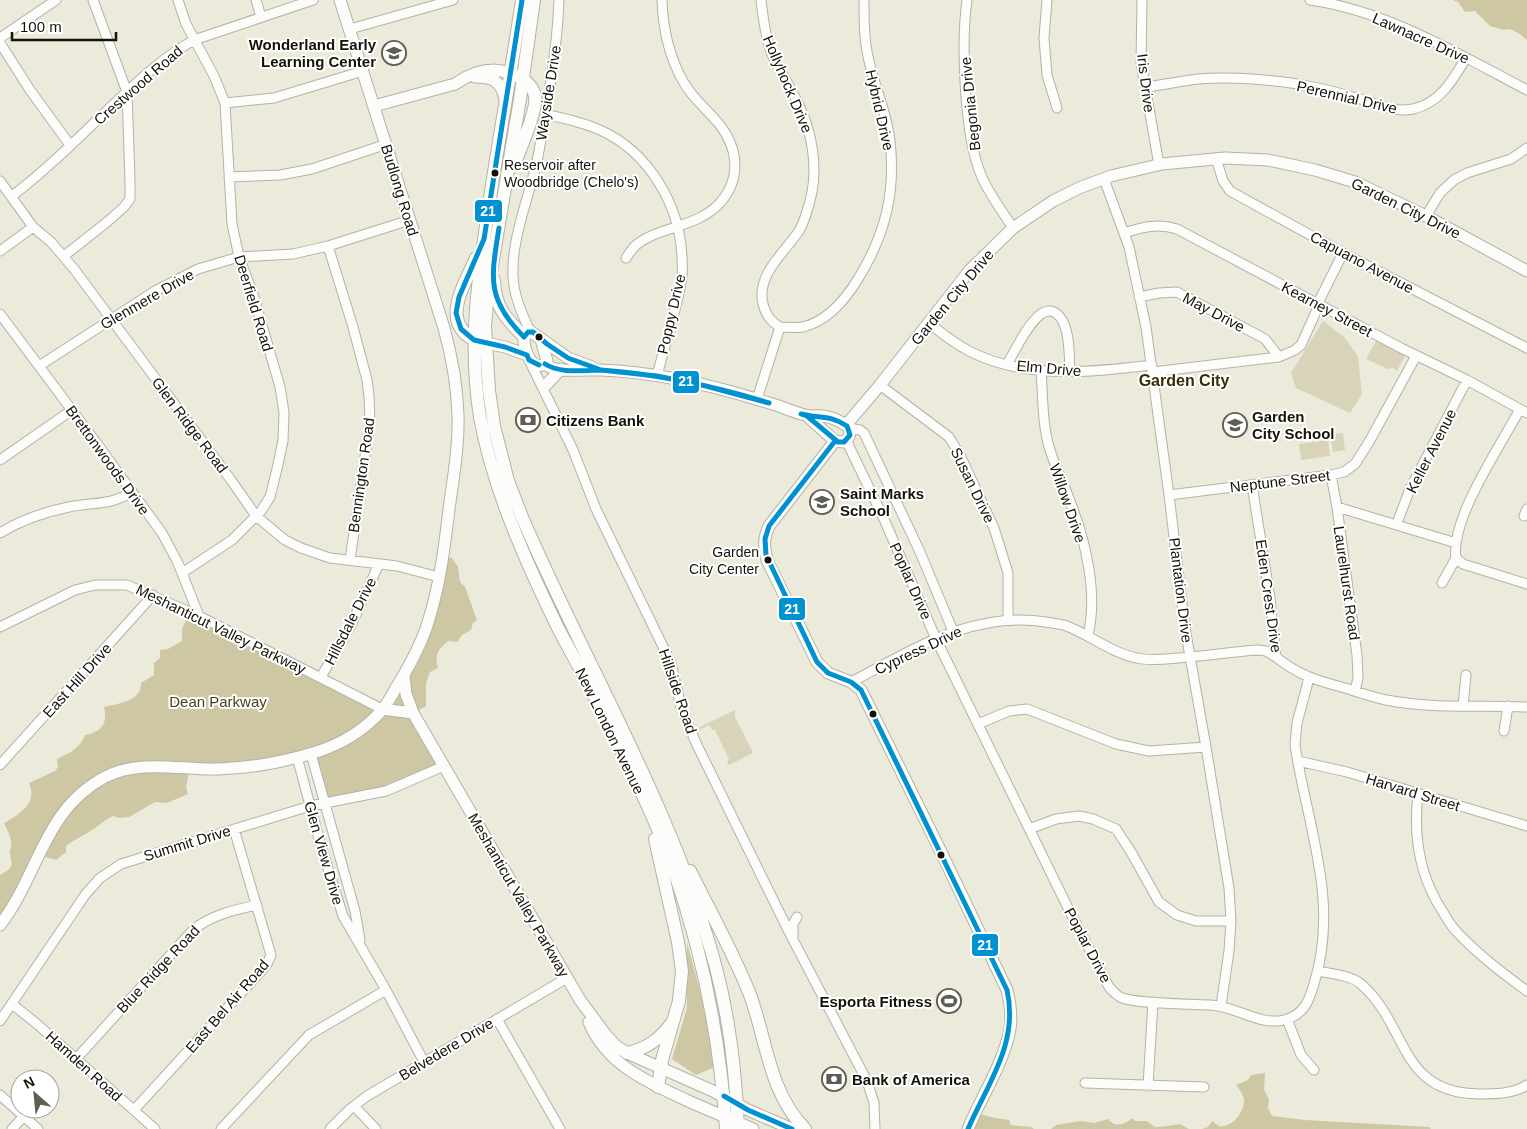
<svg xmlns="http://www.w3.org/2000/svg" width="1527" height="1129" viewBox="0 0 1527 1129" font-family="Arial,sans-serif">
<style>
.green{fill:#d8d3b9}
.forest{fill:#cec7a3}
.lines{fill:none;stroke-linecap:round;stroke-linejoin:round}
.street-casing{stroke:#b4b2a7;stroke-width:11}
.secondary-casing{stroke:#b4b2a7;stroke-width:13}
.primary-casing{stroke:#b4b2a7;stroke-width:14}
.street{stroke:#fcfcfa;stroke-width:9}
.secondary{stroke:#fcfcfa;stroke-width:11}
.primary{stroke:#fcfcfa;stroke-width:12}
.bus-1-casing{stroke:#fff;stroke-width:9}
.bus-1{stroke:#0092d0;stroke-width:5}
.bus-dot{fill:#151309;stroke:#fff;stroke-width:2}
.labels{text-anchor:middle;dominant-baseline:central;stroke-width:4;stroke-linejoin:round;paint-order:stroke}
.bus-label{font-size:14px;fill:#151309;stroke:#fff;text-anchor:start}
.street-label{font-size:15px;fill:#151309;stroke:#fff}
.poi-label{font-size:15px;font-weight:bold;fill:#151309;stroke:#fff;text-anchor:start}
.park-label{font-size:15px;fill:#4a4217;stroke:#fff}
.neighbourhood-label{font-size:16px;font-weight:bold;fill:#372f03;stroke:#fff}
.line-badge{stroke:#fff;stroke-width:2}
.badge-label{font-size:14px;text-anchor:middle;font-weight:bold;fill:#fff}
</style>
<rect width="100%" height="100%" fill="#eceadb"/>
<path class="green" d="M1323 321 1345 338 1358 357 1362 394 1350 413 1296 388 1291 373Z
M1377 339 1406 354 1397 371 1393 368 1388 369 1366 359Z
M1343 433 1345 450 1333 452 1330 434Z
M1328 440 1330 456 1301 460 1299 444Z
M735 710V717L753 753 729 765 727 762 729 759 715 730H712L709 725 696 732 694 730Z"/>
<path class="forest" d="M1453 0H1527V40L1520 34 1510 29 1504 30 1490 26 1475 11 1465 12 1458 2Z
M444 558H452L458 567 460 582 465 587 477 620 473 623 471 630 462 635 457 642 448 641C438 650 434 654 438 668L430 672 426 683V706L414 713 443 763 420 777 327 803 311 755 190 769 186 787 188 794 167 803 155 802 129 817 119 818 113 816C104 820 100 825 92 830 84 836 74 839 66 846V852L56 860 39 855 0 925V875C14 867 12 868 10 854 9 851 11 849 11 846 12 838 7 830 4 823 20 814 38 803 29 783L55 771 58 767 57 759C70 753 80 748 85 735 102 732 108 723 104 707 118 704 142 701 141 683L154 675V663L160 658V650L168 649 182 641V629L190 611 382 708 413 657Z
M687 943 705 1009 715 1067 696 1075 672 1059 687 1008Z
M1265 1073 1264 1090 1269 1099 1268 1108 1272 1116 1305 1120 1429 1127 1431 1129H1202L1208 1127 1212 1121C1215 1123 1217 1125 1219 1126 1232 1129 1245 1111 1244 1099 1243 1094 1239 1089 1236 1085L1248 1080 1251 1075Z
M977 1113 990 1117 1009 1120 1011 1125 1031 1127 1034 1129H974Z
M1132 1118 1135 1121H1147L1155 1127 1168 1126 1180 1124 1189 1129H1051L1056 1125 1081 1121 1094 1123 1108 1119C1115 1128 1124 1125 1132 1118Z"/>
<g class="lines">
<defs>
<path id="street" d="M178 0 186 24 214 76 225 103 232 224 239 257 253 294 280 387 284 412 283 441 277 469 270 497 261 511 232 540 182 573
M256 0 261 17
M761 0C763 17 765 36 771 52 780 72 793 90 801 110 812 134 817 165 812 192 810 202 804 223 799 231 784 253 756 275 763 304 766 315 770 321 780 327
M967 0C961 44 964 134 981 175 989 194 1002 211 1013 228
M1047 0 1044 38 1047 75 1057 108
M1142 0 1141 63 1159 165
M1310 0C1388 11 1458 54 1527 90
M350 29 453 0
M0 38 56 0
M0 43 30 90 70 145
M1146 87C1163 85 1181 81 1198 79 1231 76 1281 80 1313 87 1328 90 1343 94 1357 98 1375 103 1394 113 1413 109 1440 103 1453 80 1466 58
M225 103 274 98 363 71
M545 114C563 118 583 122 600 130 649 152 680 205 682 258 682 264 683 270 682 277 677 310 665 343 657 376
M1216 158 1223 181 1230 191 1343 253 1527 348
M229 177 280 175 312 169 387 144
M1104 179 1129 247 1146 327 1169 495 1185 628 1206 747 1229 888 1231 921 1229 951 1221 1006
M0 181 33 227 51 242 74 269 231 480 256 516 285 540 301 548 330 558 397 566 439 577
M12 196C49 168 82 134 116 102 140 79 165 56 194 40L313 0
M1426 216 1440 193 1454 180 1467 173 1511 159 1527 148
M1124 233C1143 227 1158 223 1177 229L1401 348 1467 380 1527 413
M328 246 353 327 367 380 369 396 370 422 350 560
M0 251 33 227
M64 256 107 222 124 207 130 199V181L127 92 93 0
M626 258C629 254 632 249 635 246 658 226 697 228 720 203 741 179 739 149 719 124 708 110 693 99 684 83 669 57 663 31 662 0
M1139 297 1159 293 1177 292 1265 339 1279 357
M0 314 98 445 162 533 178 563 199 616
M928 322C941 333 954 343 969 351 1025 380 1092 372 1152 365
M530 331C522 314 514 296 513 277 511 235 532 191 539 151 548 101 557 51 559 0
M529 360 573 450 596 509 671 663 681 707 696 743 789 932 867 1081 874 1103 875 1129
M1007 364C1015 352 1036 303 1054 312 1059 315 1062 319 1064 324 1070 338 1069 356 1070 371
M39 366 155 291 198 269 239 257 293 254 328 246 410 220
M1041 370C1043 396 1042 425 1050 450 1056 469 1065 486 1071 504 1086 542 1098 595 1088 635
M1153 372 1279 357 1295 350 1301 345 1319 305 1320 299 1343 253
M880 385 949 437 960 455 994 528 1008 573V619
M757 399 780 327C787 327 796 328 803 327 828 321 845 300 858 279 885 235 896 193 890 141 887 113 875 88 869 61 864 41 864 20 864 0
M1520 409C1501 445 1450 519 1456 558L1463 564 1527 584
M849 428 860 430 864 433 920 552 953 631
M846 440 884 519 936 639 1070 912 1109 987C1113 991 1115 994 1120 997 1134 1004 1192 1004 1211 1005 1235 1006 1260 1026 1284 1020 1304 1015 1309 1001 1314 984 1340 901 1307 826 1295 745L1297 723 1309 678
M0 460 72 410
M1331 475 1337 507 1357 655 1358 678 1355 691
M1252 485 1270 598 1276 657C1298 675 1318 681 1345 688 1358 692 1372 697 1386 700 1432 709 1480 705 1527 707
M1169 495 1331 475 1344 472 1355 464 1369 442 1416 356
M1337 507 1456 543
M1524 516 1527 509
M1397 523 1410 489 1467 380
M0 533C21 520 44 512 69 507 91 502 113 506 132 491
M1442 583 1456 558
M0 627 75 590 95 585H127L199 616 382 709
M321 677 352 623 379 564
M851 682C913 650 973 610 1046 622 1052 623 1059 624 1064 625 1089 634 1111 653 1137 658 1150 661 1165 659 1178 658 1205 656 1231 652 1257 650L1266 651 1276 657
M1463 706 1466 675
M978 724 1009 711 1027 709 1116 744 1149 751 1206 747
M1504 731 1508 706
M311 754 355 911 360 940
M297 757 321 846 343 916 386 990 424 1062
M1298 761 1347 772 1527 826
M0 765 153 595
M1418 794C1413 837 1419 876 1443 912 1447 919 1451 926 1456 931 1477 954 1502 973 1527 991
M1029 829 1056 819 1079 816 1093 819 1116 829 1131 852 1159 902 1177 915 1196 921H1231
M793 937V924L797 917
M1318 971C1332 974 1350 975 1361 984 1409 1026 1398 1093 1479 1094 1495 1094 1513 1094 1527 1085
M12 1004 37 1024 155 1129
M497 1019 560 1129
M1287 1019 1301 1055 1314 1070
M0 1021 85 895 100 878 121 864 310 806 386 791 444 766
M76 1059 193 930C211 915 234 910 257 905
M1085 1083 1204 1087
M1148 1086 1153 1002
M0 1095 38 1129
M354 1106 376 1129
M134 1110 262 970 267 964 271 955 234 829
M12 1129 24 1116
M221 1129 309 1035 386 990
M330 1129 350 1109 367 1096 567 978"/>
<path id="secondary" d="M475 77C493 77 501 81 505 99
M374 106 455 84C472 72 490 66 510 73
M541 339 547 361C533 377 523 349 524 337L530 331 568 358 592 367
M486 343 505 347 527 355
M545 364C556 374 586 369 601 370 655 372 716 386 769 403 781 406 792 412 805 415 811 417 817 415 823 416 832 417 840 421 847 426 852 432 850 438 844 442L835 441 807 416
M546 385 561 369
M846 425 880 385 970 270 1013 228 1053 201 1079 188 1111 176 1162 164 1225 158 1268 160 1315 170 1355 182 1426 216 1527 271
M835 441 769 526C763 539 764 547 767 560L817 662 828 673 851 682 861 690 943 856 1007 990C1010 1002 1012 1016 1010 1029 1004 1063 981 1097 968 1129
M404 675 406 694 413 713 580 1000 606 1035 616 1046 627 1053 713 1091 748 1110 792 1129
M382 709 413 713
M0 925C39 875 43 810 105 777 140 759 180 770 218 769 249 768 283 762 313 753 340 745 364 731 383 709 389 701 394 691 399 683 411 663 423 641 429 619 441 581 445 541 450 502 454 473 459 444 458 415 457 385 452 357 444 328L340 0
M589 1022C606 1064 647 1082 686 1100 708 1110 731 1119 753 1129"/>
<path id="primary" d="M522 0C512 68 499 136 489 205 478 278 468 343 480 417 493 489 526 562 558 628 570 651 583 673 594 696 622 752 652 809 673 868 703 953 720 1040 726 1129
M534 0 520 99 488 289 485 327 489 390 494 426 508 481 522 517C586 666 674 811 716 968 730 1021 736 1075 738 1129
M516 160C521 147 538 108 535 96 533 86 525 80 517 76
M476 258C464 286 437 326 480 342
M494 280C495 308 506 318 524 337
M655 839 678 942 682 971 679 1001 662 1060 658 1087
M690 871C710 911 732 950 749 992 767 1039 768 1091 805 1129
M627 1053C646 1049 659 1040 671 1024"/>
</defs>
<use href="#street" class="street-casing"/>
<use href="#secondary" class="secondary-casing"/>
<use href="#primary" class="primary-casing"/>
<use href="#street" class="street"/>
<use href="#secondary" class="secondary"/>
<use href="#primary" class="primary"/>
<defs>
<path id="bus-1" d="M522 0 484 239 459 297 456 313 461 329 474 340 505 347 527 355 529 360 539 365
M499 228C491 278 486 299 524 337
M524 337 528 332H533L547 344 568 358 601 370
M545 364C561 374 583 370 601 370
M601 370C659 374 714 386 769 403
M601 370 657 376 706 386 769 403
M801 414C820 419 829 414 847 426L850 435 844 442H838L807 416Z
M835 441 769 526 765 539 766 555 817 662 828 673 851 682 861 690 1007 990C1019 1043 988 1083 968 1129
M724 1096 748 1110 792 1129"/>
</defs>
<use href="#bus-1" class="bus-1-casing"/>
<use href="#bus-1" class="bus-1"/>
</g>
<defs>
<symbol id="school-ring" viewBox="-11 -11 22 22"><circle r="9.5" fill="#fff" stroke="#605e52" stroke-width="1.5"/><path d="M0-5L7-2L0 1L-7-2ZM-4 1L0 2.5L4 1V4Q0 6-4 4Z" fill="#605e52"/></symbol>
<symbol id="bank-ring" viewBox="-11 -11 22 22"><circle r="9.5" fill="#fff" stroke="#605e52" stroke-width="1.5"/><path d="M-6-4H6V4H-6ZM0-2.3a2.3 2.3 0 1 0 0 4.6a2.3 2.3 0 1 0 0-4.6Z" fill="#605e52"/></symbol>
<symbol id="stadium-ring" viewBox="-11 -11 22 22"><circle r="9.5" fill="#fff" stroke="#605e52" stroke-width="1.5"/><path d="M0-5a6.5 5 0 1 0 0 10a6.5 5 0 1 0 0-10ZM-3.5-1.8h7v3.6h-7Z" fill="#605e52"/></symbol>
</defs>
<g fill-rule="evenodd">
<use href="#school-ring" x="380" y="39" width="28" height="28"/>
<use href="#bank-ring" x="514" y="406" width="28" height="28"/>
<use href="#school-ring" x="1221" y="411" width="28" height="28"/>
<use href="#school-ring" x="808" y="488" width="28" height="28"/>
<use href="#stadium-ring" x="935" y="987" width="28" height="28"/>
<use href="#bank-ring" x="820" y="1065" width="28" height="28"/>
</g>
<g class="bus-dot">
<circle cx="495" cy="173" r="4.5"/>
<circle cx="539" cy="337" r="4.5"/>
<circle cx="768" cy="560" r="4.5"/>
<circle cx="873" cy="714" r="4.5"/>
<circle cx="941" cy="855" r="4.5"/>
</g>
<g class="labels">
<g class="bus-label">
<text x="504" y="165">Reservoir after<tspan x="504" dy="17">Woodbridge (Chelo's)</tspan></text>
<text x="759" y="552" text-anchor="end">Garden<tspan x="759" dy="17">City Center</tspan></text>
</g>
<g class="street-label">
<text transform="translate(1421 38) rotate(24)">Lawnacre Drive</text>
<text transform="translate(1146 83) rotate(83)">Iris Drive</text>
<text transform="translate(788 84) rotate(67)">Hollyhock Drive</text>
<text transform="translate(138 85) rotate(-41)">Crestwood Road</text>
<text transform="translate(548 93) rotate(-81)">Wayside Drive</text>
<text transform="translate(1347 97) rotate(13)">Perennial Drive</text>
<text transform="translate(970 104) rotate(-96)">Begonia Drive</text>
<text transform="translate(880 110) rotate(77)">Hybrid Drive</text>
<text transform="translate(400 190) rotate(73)">Budlong Road</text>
<text transform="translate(1406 208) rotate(26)">Garden City Drive</text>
<text transform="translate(1362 262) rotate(28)">Capuano Avenue</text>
<text transform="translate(952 297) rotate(-50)">Garden City Drive</text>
<text transform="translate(147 299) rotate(-30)">Glenmere Drive</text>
<text transform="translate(254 303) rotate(73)">Deerfield Road</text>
<text transform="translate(1327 309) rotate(28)">Kearney Street</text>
<text transform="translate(1214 312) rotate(28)">May Drive</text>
<text transform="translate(671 314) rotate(-77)">Poppy Drive</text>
<text transform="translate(1049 368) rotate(5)">Elm Drive</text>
<text transform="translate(190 425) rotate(53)">Glen Ridge Road</text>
<text transform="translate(1431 451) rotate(-63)">Keller Avenue</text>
<text transform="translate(108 460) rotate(54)">Brettonwoods Drive</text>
<text transform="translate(361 475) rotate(-82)">Bennington Road</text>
<text transform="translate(1280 481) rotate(-7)">Neptune Street</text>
<text transform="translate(973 485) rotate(64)">Susan Drive</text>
<text transform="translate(1068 503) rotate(71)">Willow Drive</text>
<text transform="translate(911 581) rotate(66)">Poplar Drive</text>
<text transform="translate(1347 583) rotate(82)">Laurelhurst Road</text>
<text transform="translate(1181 590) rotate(83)">Plantation Drive</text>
<text transform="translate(1269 596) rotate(82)">Eden Crest Drive</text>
<text transform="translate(350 621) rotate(-63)">Hillsdale Drive</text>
<text transform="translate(221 629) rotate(26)">Meshanticut Valley Parkway</text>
<text transform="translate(918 650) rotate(-25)">Cypress Drive</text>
<text transform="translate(77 680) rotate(-48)">East Hill Drive</text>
<text transform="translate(678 691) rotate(71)">Hillside Road</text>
<text transform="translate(610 731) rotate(64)">New London Avenue</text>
<text transform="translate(1413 792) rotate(17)">Harvard Street</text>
<text transform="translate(187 843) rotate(-17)">Summit Drive</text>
<text transform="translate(324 853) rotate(74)">Glen View Drive</text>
<text transform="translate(519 895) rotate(60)">Meshanticut Valley Parkway</text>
<text transform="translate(1088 945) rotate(62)">Poplar Drive</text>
<text transform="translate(158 969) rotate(-47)">Blue Ridge Road</text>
<text transform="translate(227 1006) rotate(-49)">East Bel Air Road</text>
<text transform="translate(446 1049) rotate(-31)">Belvedere Drive</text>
<text transform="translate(84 1066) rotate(42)">Hamden Road</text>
</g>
<g class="poi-label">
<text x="376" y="44" text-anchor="end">Wonderland Early<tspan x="376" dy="17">Learning Center</tspan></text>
<text x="1252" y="416">Garden<tspan x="1252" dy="17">City School</tspan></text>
<text x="546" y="420">Citizens Bank</text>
<text x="840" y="493">Saint Marks<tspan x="840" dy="17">School</tspan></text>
<text x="932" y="1001" text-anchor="end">Esporta Fitness</text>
<text x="852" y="1079">Bank of America</text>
</g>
<g class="park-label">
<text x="218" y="701">Dean Parkway</text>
</g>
<g class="neighbourhood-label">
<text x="1184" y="380">Garden City</text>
</g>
</g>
<g class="line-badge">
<rect x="474" y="199" width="29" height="24" rx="5" fill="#0092d0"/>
<rect x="672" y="370" width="28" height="24" rx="5" fill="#0092d0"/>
<rect x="778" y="597" width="28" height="24" rx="5" fill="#0092d0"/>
<rect x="971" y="933" width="28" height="24" rx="5" fill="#0092d0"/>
</g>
<g class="badge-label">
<text x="488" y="216">21</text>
<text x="686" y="386">21</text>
<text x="792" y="614">21</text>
<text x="985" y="950">21</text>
</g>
<g transform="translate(35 1094) rotate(333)"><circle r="24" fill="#ffffff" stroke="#a1a19d"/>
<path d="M0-4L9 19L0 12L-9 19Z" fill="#605e52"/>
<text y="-8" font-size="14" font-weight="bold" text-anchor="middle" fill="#151309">N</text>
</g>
<path d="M12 32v8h104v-8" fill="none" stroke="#151309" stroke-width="2.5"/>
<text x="20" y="32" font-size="15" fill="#151309" stroke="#ffffff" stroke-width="4" paint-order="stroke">100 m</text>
</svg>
